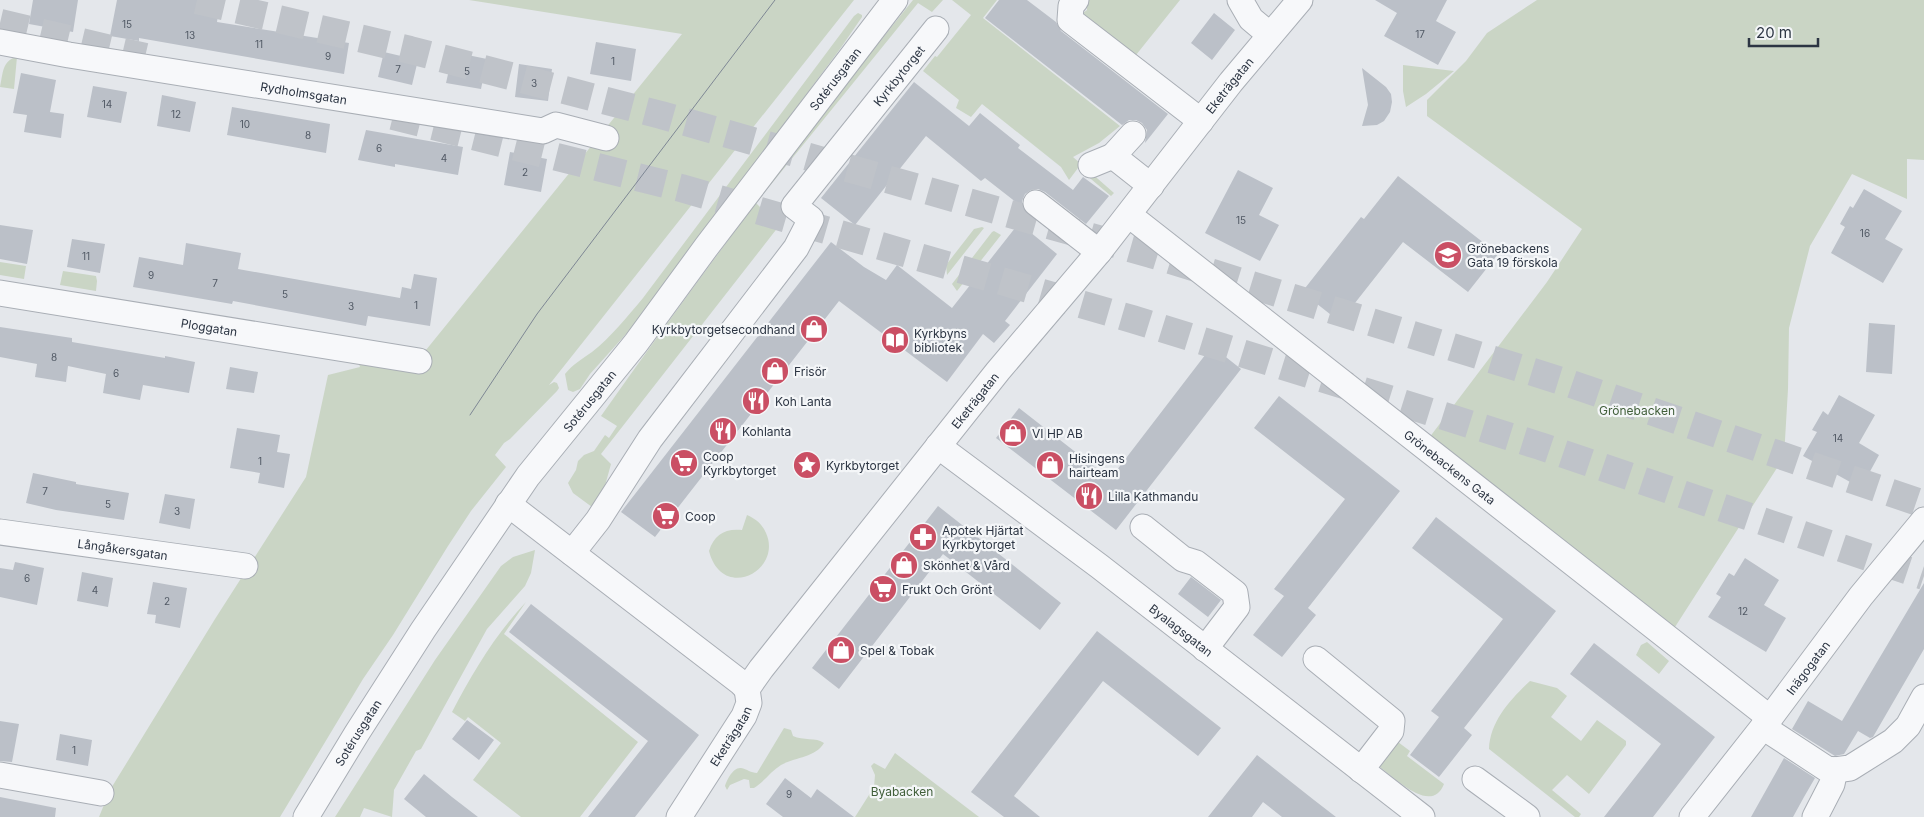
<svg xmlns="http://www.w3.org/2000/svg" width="1924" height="817" viewBox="0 0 1924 817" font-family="Inter,sans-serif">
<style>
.green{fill:#cad5c5}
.building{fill:#bbc0c8}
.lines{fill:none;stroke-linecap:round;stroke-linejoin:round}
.highway-tunnel{stroke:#bfc3c9;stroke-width:28;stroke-dasharray:28 14;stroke-linecap:butt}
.minor-casing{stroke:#a9aeb5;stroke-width:27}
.minor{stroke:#f7f8fa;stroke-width:25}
.tram{stroke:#7e8794;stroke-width:1}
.labels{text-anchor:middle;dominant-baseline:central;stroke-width:4.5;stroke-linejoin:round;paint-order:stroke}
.number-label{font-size:10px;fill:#505864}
.street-label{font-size:12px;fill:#2c3543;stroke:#f4f6f8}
.poi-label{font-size:12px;fill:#2c3543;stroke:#f4f6f8;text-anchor:start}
.park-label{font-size:12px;fill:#415f3a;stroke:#f4f6f8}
</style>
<rect width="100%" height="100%" fill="#e4e7eb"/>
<path class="green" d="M469 0H854L549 385 554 382 557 383 559 388 557 391 510 439 504 443 495 455 506 467 471 511 448 546 393 635 363 679 280 817H99L110 790 215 619 306 477 328 375 360 367 358 361 386 360 426 350 682 34Z
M913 0H943L932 12 918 3 756 203 779 226 601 454 611 464 603 493 592 507 573 493 568 483 576 470 578 461 584 455 594 451 605 435 609 438 617 426 601 416C701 275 804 135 913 0Z
M952 0H997L983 18 1120 126 1099 143 1073 157 1114 193 1111 196 1078 168 1069 180 1061 167 982 104 971 117 956 108 959 100 923 71 935 56 937 57 971 15Z
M1087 0H1180L1132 60 1079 16 1087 10Z
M1537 0H1924V160L1907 159V199L1852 174 1810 246 1789 328 1788 389 1784 457 1675 627 1429 438 1547 282 1582 229 1427 116V100L1466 61 1487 33Z
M858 13 862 15V17L840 49 635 324 590 374 580 389 573 392 568 390 565 374C573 364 582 359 592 352 611 337 627 317 643 298L854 16Z
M17 57 14 89 0 87C3 74 2 60 17 57Z
M1403 65 1454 71 1426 94 1406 107 1403 91Z
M982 227 984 228 947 275 946 265 974 229Z
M994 231 1001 235 957 291 952 284 992 232Z
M0 262 26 266 24 279 0 275Z
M63 271 96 276 97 281 96 291 60 285Z
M747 515C756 519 762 524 766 533 783 571 722 602 709 551 714 535 725 528 742 530Z
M535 550 531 573 525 586 487 629 421 749 416 751 394 790 392 817 364 808 360 817H335L435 660 501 566 513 557Z
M526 602 504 634 638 742 580 817H521L473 780 501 743 468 717 465 721 452 712C473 672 495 635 526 602Z
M1647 642 1669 661 1659 674 1636 655 1641 645Z
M1530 681 1557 688 1567 696 1551 717 1581 741 1597 720 1626 741V745L1589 794 1567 775 1552 790 1581 814 1579 817H1575L1489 749C1490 721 1511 699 1530 681Z
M784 728 791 730 793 736C803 741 816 737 824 743 815 758 795 757 781 765 771 771 764 782 754 788H750L749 780 744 779 730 785 727 790 725 786C727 780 733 767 741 768 747 769 751 773 757 773Z
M1394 739 1410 751 1407 756 1444 784C1432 815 1396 779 1381 768L1377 763Z
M895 753 979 817H855L874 787 875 775 871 766 874 763 885 769Z"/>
<path class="building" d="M33 0H78L73 32 29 24Z
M117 0H220L217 22 349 43 344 74 139 38V41L110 36Z
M999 0H1027L1056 22 1061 31 1168 114 1145 143 1147 130 1142 123 1136 120H1129L1122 125 985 18Z
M1375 0H1447L1436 21 1456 32 1438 65 1384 36 1397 13Z
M1214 13 1235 30 1212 60 1191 43Z
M596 42 636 49 631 81 590 74Z
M384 52 418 60 412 85 378 77Z
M453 52 487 59 481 89 446 83Z
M519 64 552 69 548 101 515 97Z
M1362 68 1386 87 1391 94 1392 102 1390 112 1384 121 1377 125 1362 126 1368 105Z
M21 73 56 80 50 112 64 114 61 138 24 132 27 115 13 113Z
M914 82 969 126 980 113 1020 145 1018 148 1073 190 1083 177 1109 196 1086 224 1045 192 1038 189 1031 190 1025 194 1022 201V207L985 178 981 181 926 136 855 225 821 198Z
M93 86 127 92 121 123 87 117Z
M162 95 196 102 190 132 157 126Z
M232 107 330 124 326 153 227 135Z
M366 130 463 147 458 175 395 164V167L358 160Z
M510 152 547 159 541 192 504 185Z
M1238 170 1273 188 1259 215 1279 225 1260 261 1205 233Z
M1398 176 1498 254 1468 292 1403 242 1340 322 1302 292 1361 217 1364 219Z
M1864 189 1902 211 1885 239 1903 249 1883 283 1831 253 1845 227 1840 224 1850 206 1853 208Z
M1019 223 1057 254 1005 321 1010 325 994 343 983 334 947 382 839 301 655 537 621 512 831 242 864 267 886 280 897 265 952 308Z
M0 225 33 230 27 264 0 259Z
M72 239 105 244 100 273 67 267Z
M186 243 241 253 238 269 400 298 402 287 411 289 414 274 437 278 430 326 368 316 366 326 233 301 232 304 133 287 139 257 183 265Z
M1869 323 1895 325 1892 374 1866 372Z
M0 327 72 338V342L165 358V356L195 362 189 393 143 385 140 400 103 393 106 374 68 366 66 382 35 377 37 364 0 357Z
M1212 346 1241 369 1116 530 996 438 1019 408 1110 479Z
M230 367 258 372 254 393 226 389Z
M1839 395 1875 415 1859 443 1879 455 1861 488 1803 456 1817 432 1812 430 1823 411 1828 415Z
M1279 396 1400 491 1308 608 1316 615 1282 657 1253 635 1284 596 1274 589 1345 499 1254 428Z
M237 428 280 435 277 452 290 454 284 488 258 483 260 473 230 468Z
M33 473 76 482V484L129 493 124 520 56 510 26 503Z
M165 494 195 499 190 529 159 523Z
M938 506 1061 603 1040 630 943 554 839 689 812 668Z
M1436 517 1556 611 1464 728 1472 735 1439 777 1410 755 1439 717 1431 711 1503 619 1412 548Z
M1745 558 1779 580 1764 605 1786 618 1766 652 1708 617 1721 597 1716 594 1729 573 1734 576Z
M15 562 44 568 37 605 0 597V568L13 570Z
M82 572 113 578 108 607 77 601Z
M1191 577 1221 600 1208 617 1178 594Z
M153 582 187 588 180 628 155 623 156 615 147 614Z
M1924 583V649L1873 737 1870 738 1858 731 1844 754 1835 756 1792 729 1808 701 1842 721Z
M531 604 699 735 635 817H588L648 741 509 632Z
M1097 631 1221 728 1198 756 1103 681 1014 796 1040 817H1004L971 792Z
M1594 643 1715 737 1653 817H1604L1661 744 1570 674Z
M467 720 494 740 479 760 452 739Z
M0 721 19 724 12 762 0 761Z
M60 734 92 740 88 766 56 760Z
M1257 755 1314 800 1336 817H1282L1263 802 1252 817H1208Z
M1784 758 1815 778 1804 797 1793 817H1751Z
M424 774 452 797 478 817H426L404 799Z
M785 778 811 798 817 789 854 817H783L766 804Z
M0 797 56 808 55 817H0Z"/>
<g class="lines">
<path class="highway-tunnel" d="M197 0 410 50 661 115 1151 254 1565 382 1924 504
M0 23 145 57
M393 116 681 188 1132 319 1540 446 1924 576"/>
<defs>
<g id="minor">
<path d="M1076 0 1071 6 1070 20 1201 121"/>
<path d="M1240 0 1251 19 1270 35"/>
<path id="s1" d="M0 42 69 55 543 131 556 125 606 138"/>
<path d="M1133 134 1113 156 1151 186"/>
<path d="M1091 165 1113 156"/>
<path d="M1036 203 1099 252"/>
<path id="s2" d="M1129 215 1770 718"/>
<path id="s3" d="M0 293 419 361"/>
<path id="s4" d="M938 446 1099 566 1422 817"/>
<path d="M508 504 740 682 747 689"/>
<path d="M1143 527 1183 559 1196 563 1235 593 1237 607 1205 649"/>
<path id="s5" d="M0 532 245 566"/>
<path id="s6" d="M572 553 598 520 650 439 796 248 811 219 794 206 936 29"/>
<path d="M1316 659 1392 721 1391 731 1361 770"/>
<path d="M1763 727 1827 769 1835 770 1850 768 1893 741 1908 726 1924 697"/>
<path d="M0 775 101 793"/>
<path d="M1475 779 1527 817"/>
<path id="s7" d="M306 817 357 733 423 630 528 476 636 343 707 246 895 0"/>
<path id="s8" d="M679 817 744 716 749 703 747 689 761 669 998 371 1099 252 1231 82 1300 0"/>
<path id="s9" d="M1692 817 1770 718 1861 596 1924 520"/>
<path d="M1815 817 1832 784 1835 770"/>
</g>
</defs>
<use href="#minor" class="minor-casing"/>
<use href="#minor" class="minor"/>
<path class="tram" d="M470 415 537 314 775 0"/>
</g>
<defs>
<symbol id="school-disc" viewBox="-11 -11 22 22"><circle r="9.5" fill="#ca4f64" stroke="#f4f6f8"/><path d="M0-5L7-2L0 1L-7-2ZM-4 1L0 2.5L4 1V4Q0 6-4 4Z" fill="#fff"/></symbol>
<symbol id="shop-disc" viewBox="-11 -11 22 22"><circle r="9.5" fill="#ca4f64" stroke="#f4f6f8"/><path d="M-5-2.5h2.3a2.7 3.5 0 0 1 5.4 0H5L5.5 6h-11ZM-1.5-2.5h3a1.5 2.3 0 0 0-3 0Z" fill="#fff"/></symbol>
<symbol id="library-disc" viewBox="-11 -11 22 22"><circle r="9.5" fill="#ca4f64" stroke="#f4f6f8"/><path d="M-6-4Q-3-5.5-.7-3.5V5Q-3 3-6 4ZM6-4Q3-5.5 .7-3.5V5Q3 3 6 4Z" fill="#fff"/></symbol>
<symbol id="restaurant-disc" viewBox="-11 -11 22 22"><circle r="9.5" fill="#ca4f64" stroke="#f4f6f8"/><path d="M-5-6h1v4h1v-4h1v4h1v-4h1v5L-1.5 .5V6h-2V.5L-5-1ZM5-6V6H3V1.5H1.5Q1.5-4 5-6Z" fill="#fff"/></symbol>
<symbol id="supermarket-disc" viewBox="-11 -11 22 22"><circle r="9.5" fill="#ca4f64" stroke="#f4f6f8"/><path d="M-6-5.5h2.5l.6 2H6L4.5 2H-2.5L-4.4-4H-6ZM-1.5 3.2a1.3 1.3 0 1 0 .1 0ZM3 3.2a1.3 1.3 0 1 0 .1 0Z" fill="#fff"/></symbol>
<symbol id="sight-disc" viewBox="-11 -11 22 22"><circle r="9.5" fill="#ca4f64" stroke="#f4f6f8"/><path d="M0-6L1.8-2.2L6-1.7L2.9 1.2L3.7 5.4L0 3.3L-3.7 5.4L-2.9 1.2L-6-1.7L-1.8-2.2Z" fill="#fff"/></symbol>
<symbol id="pharmacy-disc" viewBox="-11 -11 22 22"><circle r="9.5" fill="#ca4f64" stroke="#f4f6f8"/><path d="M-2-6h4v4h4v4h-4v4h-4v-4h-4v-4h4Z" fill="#fff"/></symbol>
</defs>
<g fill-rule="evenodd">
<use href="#school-disc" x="1432" y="239" width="32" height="32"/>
<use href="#shop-disc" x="798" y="313" width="32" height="32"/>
<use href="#library-disc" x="879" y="324" width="32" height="32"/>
<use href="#shop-disc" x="759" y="355" width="32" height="32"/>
<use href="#restaurant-disc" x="740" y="385" width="32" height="32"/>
<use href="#restaurant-disc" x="707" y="415" width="32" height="32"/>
<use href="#shop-disc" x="997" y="417" width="32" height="32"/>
<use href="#supermarket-disc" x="668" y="447" width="32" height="32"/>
<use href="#sight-disc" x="791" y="449" width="32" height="32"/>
<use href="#shop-disc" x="1034" y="449" width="32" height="32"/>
<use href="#restaurant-disc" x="1073" y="480" width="32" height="32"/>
<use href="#supermarket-disc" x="650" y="500" width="32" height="32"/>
<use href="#pharmacy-disc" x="907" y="521" width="32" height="32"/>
<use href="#shop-disc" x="888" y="549" width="32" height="32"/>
<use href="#supermarket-disc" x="867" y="573" width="32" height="32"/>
<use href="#shop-disc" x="825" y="634" width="32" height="32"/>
</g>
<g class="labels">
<g class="number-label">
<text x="127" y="24">15</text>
<text x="1420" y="34">17</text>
<text x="190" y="35">13</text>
<text x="259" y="44">11</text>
<text x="328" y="56">9</text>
<text x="613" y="61">1</text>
<text x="398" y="69">7</text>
<text x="467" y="71">5</text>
<text x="534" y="83">3</text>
<text x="107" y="104">14</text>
<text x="176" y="114">12</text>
<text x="245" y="124">10</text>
<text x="308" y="135">8</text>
<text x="379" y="148">6</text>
<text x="444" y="158">4</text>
<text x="525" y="172">2</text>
<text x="1241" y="220">15</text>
<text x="1865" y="233">16</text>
<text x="86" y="256">11</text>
<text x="151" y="275">9</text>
<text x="215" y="283">7</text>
<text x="285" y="294">5</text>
<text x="416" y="305">1</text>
<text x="351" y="306">3</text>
<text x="54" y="357">8</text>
<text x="116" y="373">6</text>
<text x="1838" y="438">14</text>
<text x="260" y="461">1</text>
<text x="45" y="491">7</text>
<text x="108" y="504">5</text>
<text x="177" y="511">3</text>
<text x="27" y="578">6</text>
<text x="95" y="590">4</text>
<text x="167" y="601">2</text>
<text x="1743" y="611">12</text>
<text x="74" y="750">1</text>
<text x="789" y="794">9</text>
</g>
<g class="street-label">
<text stroke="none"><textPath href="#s6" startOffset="600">Kyrkbytorget</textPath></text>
<text stroke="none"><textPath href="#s7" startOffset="909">Sotérusgatan</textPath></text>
<text stroke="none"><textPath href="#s8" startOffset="921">Eketrägatan</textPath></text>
<text stroke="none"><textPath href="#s1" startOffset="308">Rydholmsgatan</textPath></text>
<text stroke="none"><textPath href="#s3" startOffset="212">Ploggatan</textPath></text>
<text stroke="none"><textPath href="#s8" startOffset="516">Eketrägatan</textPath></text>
<text stroke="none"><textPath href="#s7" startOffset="504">Sotérusgatan</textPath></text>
<text stroke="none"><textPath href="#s2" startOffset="408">Grönebackens Gata</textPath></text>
<text stroke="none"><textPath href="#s5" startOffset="124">Långåkersgatan</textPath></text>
<text stroke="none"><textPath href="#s4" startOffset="305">Byalagsgatan</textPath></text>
<text stroke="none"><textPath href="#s9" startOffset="189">Inägogatan</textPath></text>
<text stroke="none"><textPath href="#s7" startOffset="99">Sotérusgatan</textPath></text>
<text stroke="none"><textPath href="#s8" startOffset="96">Eketrägatan</textPath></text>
</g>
<g class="poi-label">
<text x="1467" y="248">Grönebackens<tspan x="1467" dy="14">Gata 19 förskola</tspan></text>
<text x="795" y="329" text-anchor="end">Kyrkbytorgetsecondhand</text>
<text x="914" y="333">Kyrkbyns<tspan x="914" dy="14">bibliotek</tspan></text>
<text x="794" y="371">Frisör</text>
<text x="775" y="401">Koh Lanta</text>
<text x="742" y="431">Kohlanta</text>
<text x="1032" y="433">VI HP AB</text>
<text x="703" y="456">Coop<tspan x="703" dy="14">Kyrkbytorget</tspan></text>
<text x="1069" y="458">Hisingens<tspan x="1069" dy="14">hairteam</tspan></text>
<text x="826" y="465">Kyrkbytorget</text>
<text x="1108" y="496">Lilla Kathmandu</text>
<text x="685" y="516">Coop</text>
<text x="942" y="530">Apotek Hjärtat<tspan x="942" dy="14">Kyrkbytorget</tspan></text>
<text x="923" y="565">Skönhet &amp; Vård</text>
<text x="902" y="589">Frukt Och Grönt</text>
<text x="860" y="650">Spel &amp; Tobak</text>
</g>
<g class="park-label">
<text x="1637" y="410">Grönebacken</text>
<text x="902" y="791">Byabacken</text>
</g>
</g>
<path d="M1749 38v8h69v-8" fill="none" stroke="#2c3543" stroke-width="2.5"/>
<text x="1756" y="38" font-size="15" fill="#2c3543" stroke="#f4f6f8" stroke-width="4" paint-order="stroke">20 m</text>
</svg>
